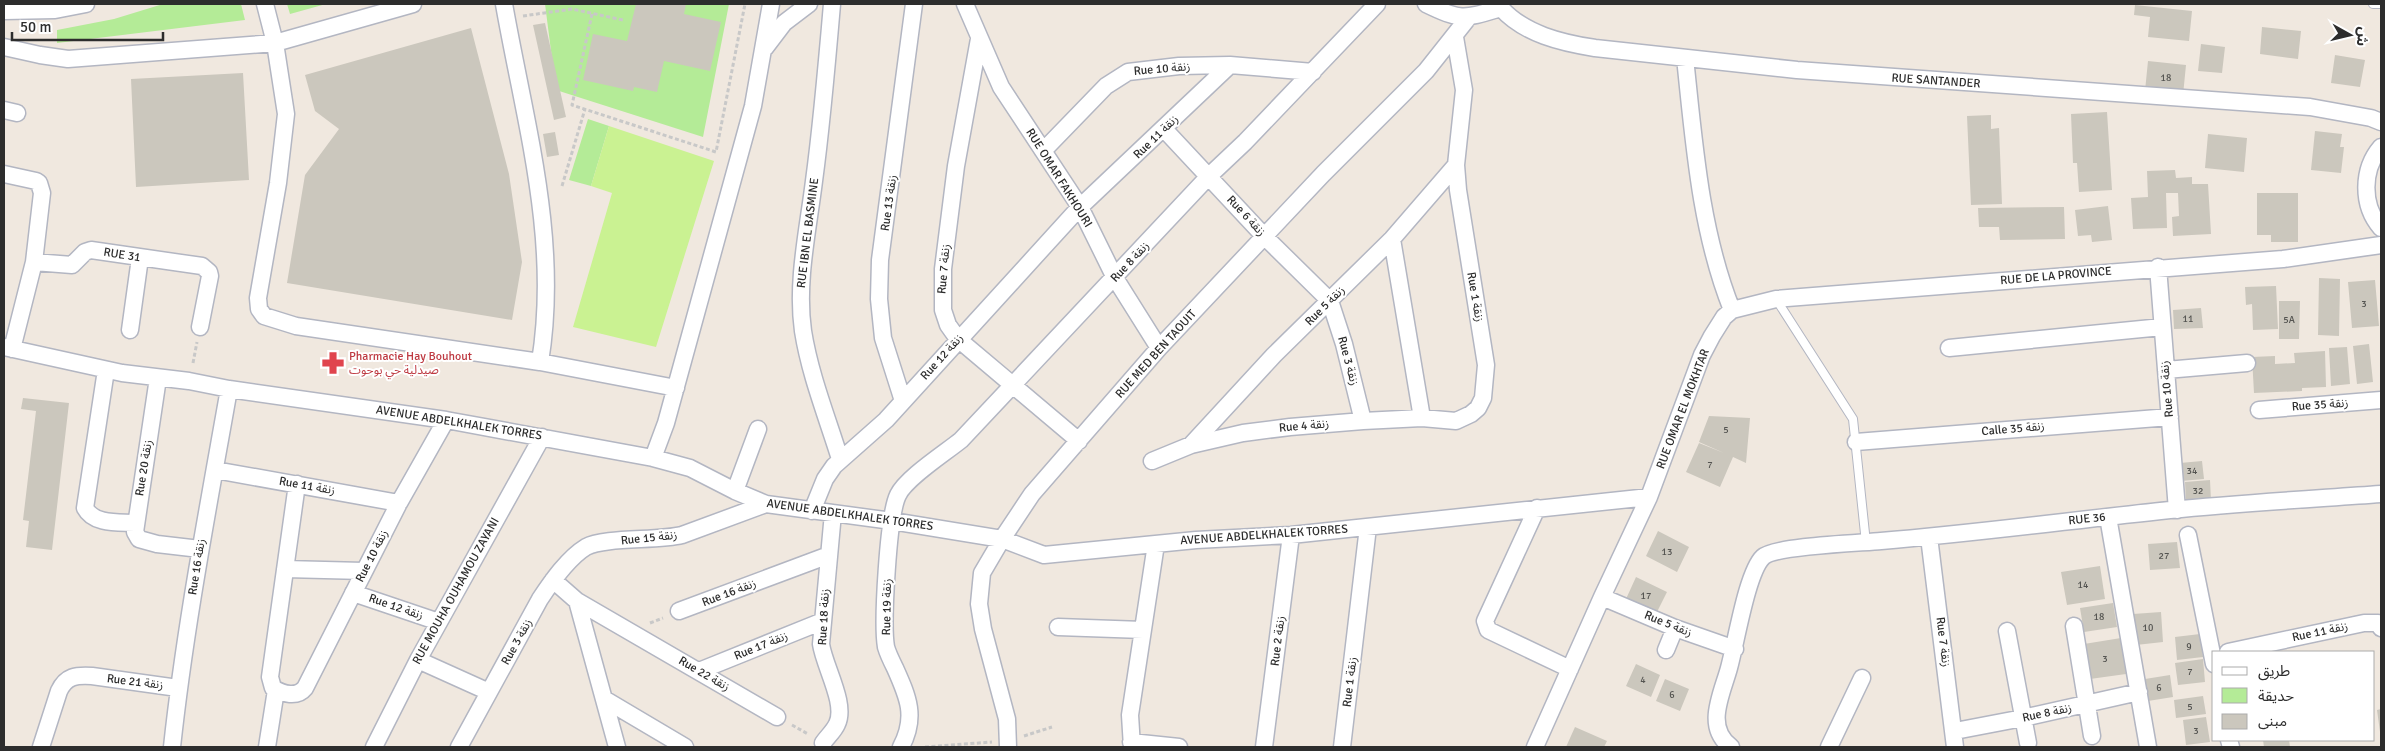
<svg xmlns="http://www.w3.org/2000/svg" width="2385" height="751" viewBox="0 0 2385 751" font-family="Signika,'Noto Sans Arabic',sans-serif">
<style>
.green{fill:#b4eb97}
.pitch{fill:#caf292}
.building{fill:#cbc7bd}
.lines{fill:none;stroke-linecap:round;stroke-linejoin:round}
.lane-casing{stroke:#b3b6c2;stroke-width:10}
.street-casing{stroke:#b3b6c2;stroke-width:19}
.path{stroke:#c8c8c8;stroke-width:3;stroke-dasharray:4 2.5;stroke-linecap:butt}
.lane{stroke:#fff;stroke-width:8}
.street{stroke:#fff;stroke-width:16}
.labels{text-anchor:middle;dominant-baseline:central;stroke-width:4;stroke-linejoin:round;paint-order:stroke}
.number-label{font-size:10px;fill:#545451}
.street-label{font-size:12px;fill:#2d2d2d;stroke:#fff}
.health-label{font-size:12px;fill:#be3a42;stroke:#fff;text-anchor:start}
</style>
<rect width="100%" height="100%" fill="#f0e8df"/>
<path class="green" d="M163 4H241L245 20 57 43V30L114 19Z
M287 4H326L290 14Z
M545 4H729L703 137 556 90Z
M588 119 609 126 591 186 569 180Z"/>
<path class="pitch" d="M609 126 714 161 656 347 573 327 612 193 591 186Z"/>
<path class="building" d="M636 4H686L684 14 721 22 710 71 664 61 657 92 634 87 633 91 583 80 593 34 627 41Z
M2135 5 2192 11 2189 41 2148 37 2150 17 2134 15Z
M545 23 566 117 554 120 533 25Z
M2262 27 2301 31 2298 59 2260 54Z
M471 28 509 174 522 262 512 320 287 283 305 175 339 129 315 111 305 75Z
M2201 44 2225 47 2222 73 2198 71Z
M2335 55 2365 60 2360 87 2331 83Z
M2148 61 2186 65 2183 95 2145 91Z
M243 73 249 180 136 187 131 79Z
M2107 112 2112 190 2079 192 2077 163H2073L2071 114Z
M1991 115V129L1999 128 2002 204 1971 205 1967 116Z
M2315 131 2342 134 2340 147H2344L2341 173 2311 170Z
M555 132 559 155 547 157 543 134Z
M2208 134 2247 138 2244 172 2205 168Z
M2175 170 2176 178 2192 177V184H2208L2211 234 2173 236 2172 217 2179 216 2178 193H2166L2167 228 2133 229 2131 198 2148 197 2147 171Z
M2257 193H2298V242H2271V235H2257Z
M2108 206 2112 240 2092 242 2091 235 2078 236 2075 210Z
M2064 207 2065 239 2000 240 1999 227H1979L1978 208Z
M2319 278 2340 279 2339 336 2318 335Z
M2375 280 2379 326 2352 328 2348 282Z
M2276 286 2278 329 2253 330 2252 304 2246 305 2245 287Z
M2279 301H2300L2299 339H2279Z
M2201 308 2203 328 2174 329 2173 310Z
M2369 344 2373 382 2357 384 2353 346Z
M2347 347 2350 384 2331 386 2329 348Z
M2325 351 2326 387 2302 388V391L2254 393 2252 357 2275 356V364L2295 363 2294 353Z
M23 398 69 403 52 550 26 547 29 521 23 520 36 411 21 409Z
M1709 416 1750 418 1746 463 1733 457 1720 487 1686 472 1699 443 1724 453 1699 442Z
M2202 461 2204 479 2181 481 2180 463Z
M2210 480 2211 501 2186 502 2185 482Z
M1658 531 1689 547 1677 572 1646 556Z
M2177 542 2180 568 2150 570 2148 544Z
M2100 566 2105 599 2067 605 2061 572Z
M1636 577 1667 592 1656 614 1626 599Z
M2113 603 2117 627 2084 632 2080 608Z
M2161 612 2163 642 2136 645 2133 614Z
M2200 634 2203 657 2177 660 2175 637Z
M2121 638 2126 674 2090 679 2084 644Z
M2203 659 2205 682 2178 685 2175 663Z
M1636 664 1660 675 1651 697 1626 686Z
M2170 675 2173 697 2148 701 2145 679Z
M1665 679 1689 689 1680 711 1656 701Z
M2203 696 2206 714 2176 718 2174 700Z
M2381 709V732H2380L2377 710Z
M2206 717 2210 742 2186 745 2183 720Z
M1575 727 1607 741 1604 747H1566Z
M2263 740H2289L2290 747H2264Z"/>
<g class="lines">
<defs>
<path id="lane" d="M2373 4H2381
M1776 299 1853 419 1866 543"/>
<path id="street" d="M265 4 275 43 286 114 278 183 258 298 259 309 264 316 296 326 540 362 676 388
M504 4C525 123 560 240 540 362
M832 4C827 63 822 122 814 181 808 230 796 282 803 331 810 375 827 417 840 459
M965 4 1001 87 1080 207 1115 278 1159 348
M1426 4C1461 21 1464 19 1501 8
M1501 8C1524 34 1562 43 1595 48L1797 70 2310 107 2371 118 2381 122
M4 11 55 10 86 4
M979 39 956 166 943 269V310L948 325 958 339 1079 441
M4 47 40 55 68 59 275 43 413 4
M765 48 784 23 809 4
M1685 58C1694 142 1700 230 1732 310
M4 110 17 113
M1164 129 1264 236 1330 301 1344 344 1363 421
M2381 147C2362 169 2361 205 2381 228
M1043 151 1106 86 1128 72 1179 66 1230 65 1313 72
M4 174 36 181 39 183 42 193 34 262 12 349
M1392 239 1422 418
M34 262 72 265 85 252 91 250 202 266 209 272 210 276 200 327
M2158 267 2177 510
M130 330 140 258
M4 347 122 373 189 381 229 389 446 420 653 458 690 468 735 491 766 504 892 521 1002 539 1044 555 1196 540 1291 535 1649 497
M1949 348 2162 327
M106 370 85 508C94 525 119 522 135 523
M2166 370 2247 363
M158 378 135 532 139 539 157 544 200 549
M903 401 883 338 879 299 880 260 914 4
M2259 410 2381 400
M1856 442 2170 417
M1191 445 1274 355 1392 239 1456 165
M653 458 666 423 753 106 771 4
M1152 461 1191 445 1243 433 1290 427 1363 421 1422 418 1456 421 1471 414 1478 408 1483 398 1486 365 1458 190 1456 165 1464 90 1455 37
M215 470 399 503
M297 484 270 677 273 688C283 694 297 698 305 688L399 503 446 420
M735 491 758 429
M1537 508 1485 621 1488 630 1570 669
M812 511 825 479 834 466 886 420 1080 207 1230 65
M2108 517 2148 747
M2188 535 2214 664
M1929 537 1955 747
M285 569 364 571
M553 580 577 601 777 717
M353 593 439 622
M1602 597 1675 628 1735 649
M577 601 617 747
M679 611 829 555
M2074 626 2092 736
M1058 627 1143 630
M2007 631 2028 743
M1666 650 1675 628
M2228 652 2364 623H2378L2381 628
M418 660 489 692
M699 671 823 621
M604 699 685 747
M1955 731 2023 718 2139 692
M2229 740 2231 747
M1131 742 1179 747
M823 743C827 737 834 731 837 724 847 704 824 666 821 644L833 513
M41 747 59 691C66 676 76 675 92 676L178 688
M172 747C185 627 208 508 229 389
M267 747 276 690
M374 747 418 660 542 437
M459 747 540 599C552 581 568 558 586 547 604 537 658 541 682 535L766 504
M901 747C917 717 908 697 895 668 892 662 888 654 886 647 882 624 888 515 898 495 906 478 945 453 961 440L1209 176 1245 142 1377 4
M1008 747 1007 719 983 629 979 604 982 573 1002 539 1032 494 1159 348 1323 174 1426 71 1468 18
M1132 747 1130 715 1156 544
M1264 747 1291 535
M1342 747 1368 527
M1535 747 1602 597 1649 497 1702 355 1712 336 1724 317 1732 310 1776 299 2283 259 2381 245
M1731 747C1704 727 1722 694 1729 668 1736 643 1747 572 1763 557 1775 546 1860 543 1881 541 1978 533 2074 520 2170 510 2240 503 2311 499 2381 494
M1829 747 1862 678"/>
</defs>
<use href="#lane" class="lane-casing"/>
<use href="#street" class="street-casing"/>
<path class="path" d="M592 14 572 105 716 152 745 4
M523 16 572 9 623 20
M562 186 585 109
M193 363 197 342
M650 623 663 618
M792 725 808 734
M1024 736 1052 727
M925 747 992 742"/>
<use href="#lane" class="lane"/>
<use href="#street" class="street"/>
</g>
<defs>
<symbol id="pharmacy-bare" viewBox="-9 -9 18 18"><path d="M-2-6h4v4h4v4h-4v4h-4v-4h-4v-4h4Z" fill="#e0444e" stroke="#fff" stroke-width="2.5" paint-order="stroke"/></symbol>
</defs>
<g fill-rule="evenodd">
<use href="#pharmacy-bare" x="317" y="347" width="32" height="32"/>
</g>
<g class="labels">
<g class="number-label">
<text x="2166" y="78">18</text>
<text x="2364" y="304">3</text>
<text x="2188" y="319">11</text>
<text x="2289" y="320">5A</text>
<text x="1726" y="430">5</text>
<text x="1710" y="465">7</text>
<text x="2192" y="471">34</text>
<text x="2198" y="491">32</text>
<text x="1667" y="552">13</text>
<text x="2164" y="556">27</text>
<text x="2083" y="585">14</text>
<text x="1646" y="596">17</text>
<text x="2099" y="617">18</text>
<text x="2148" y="628">10</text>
<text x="2189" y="647">9</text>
<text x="2105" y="659">3</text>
<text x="2190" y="672">7</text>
<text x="1643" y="680">4</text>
<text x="2159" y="688">6</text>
<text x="1672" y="695">6</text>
<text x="2190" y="707">5</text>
<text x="2196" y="731">3</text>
</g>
<g class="street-label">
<text transform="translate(1162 69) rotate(-5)">Rue 10 زنقة</text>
<text transform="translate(1936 81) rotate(4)">RUE SANTANDER</text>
<text transform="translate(1156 137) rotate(-44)">Rue 11 زنقة</text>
<text transform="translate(1059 178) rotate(58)">RUE OMAR FAKHOURI</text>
<text transform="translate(889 203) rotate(-82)">Rue 13 زنقة</text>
<text transform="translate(1246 216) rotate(47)">Rue 6 زنقة</text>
<text transform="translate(808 233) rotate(-83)">RUE IBN EL BASMINE</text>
<text transform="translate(122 255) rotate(9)">RUE 31</text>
<text transform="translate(1130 262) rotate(-47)">Rue 8 زنقة</text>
<text transform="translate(944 269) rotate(-85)">Rue 7 زنقة</text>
<text transform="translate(2056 276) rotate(-5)">RUE DE LA PROVINCE</text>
<text transform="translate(1475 297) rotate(80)">Rue 1 زنقة</text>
<text transform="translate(1325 306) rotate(-45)">Rue 5 زنقة</text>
<text transform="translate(1156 354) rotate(-48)">RUE MED BEN TAOUIT</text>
<text transform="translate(942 357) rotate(-48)">Rue 12 زنقة</text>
<text transform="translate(1348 361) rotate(75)">Rue 3 زنقة</text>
<text transform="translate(2167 389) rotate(-95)">Rue 10 زنقة</text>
<text transform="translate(2320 405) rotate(-4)">Rue 35 زنقة</text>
<text transform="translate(1683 409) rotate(-69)">RUE OMAR EL MOKHTAR</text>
<text transform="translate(459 423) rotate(9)">AVENUE ABDELKHALEK TORRES</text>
<text transform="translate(1304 426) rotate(-5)">Rue 4 زنقة</text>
<text transform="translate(2013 429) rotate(-5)">Calle 35 زنقة</text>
<text transform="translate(144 468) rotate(-81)">Rue 20 زنقة</text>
<text transform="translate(307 486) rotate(10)">Rue 11 زنقة</text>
<text transform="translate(850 515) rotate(8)">AVENUE ABDELKHALEK TORRES</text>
<text transform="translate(2087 519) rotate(-6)">RUE 36</text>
<text transform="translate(1264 535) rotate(-4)">AVENUE ABDELKHALEK TORRES</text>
<text transform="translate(649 538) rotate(-6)">Rue 15 زنقة</text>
<text transform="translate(372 556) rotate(-63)">Rue 10 زنقة</text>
<text transform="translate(197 567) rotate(-81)">Rue 16 زنقة</text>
<text transform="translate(456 591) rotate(-61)">RUE MOUHA OUHAMOU ZAYANI</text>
<text transform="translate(729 593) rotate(-21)">Rue 16 زنقة</text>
<text transform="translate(396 607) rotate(19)">Rue 12 زنقة</text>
<text transform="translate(887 607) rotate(-89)">Rue 19 زنقة</text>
<text transform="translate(824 617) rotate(-87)">Rue 18 زنقة</text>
<text transform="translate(1668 624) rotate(22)">Rue 5 زنقة</text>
<text transform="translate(2320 632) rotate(-12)">Rue 11 زنقة</text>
<text transform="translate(1278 641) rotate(-83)">Rue 2 زنقة</text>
<text transform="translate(517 642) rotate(-61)">Rue 3 زنقة</text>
<text transform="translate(1943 642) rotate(83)">Rue 7 زنقة</text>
<text transform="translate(761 646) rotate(-22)">Rue 17 زنقة</text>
<text transform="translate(704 674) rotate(30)">Rue 22 زنقة</text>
<text transform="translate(135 682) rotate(7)">Rue 21 زنقة</text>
<text transform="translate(1350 682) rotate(-83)">Rue 1 زنقة</text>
<text transform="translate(2047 713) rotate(-12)">Rue 8 زنقة</text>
</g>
<g class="health-label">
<text x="349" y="356">Pharmacie Hay Bouhout<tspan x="349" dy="14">صيدلية حي بوحوت</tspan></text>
</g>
</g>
<rect width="2385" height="751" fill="none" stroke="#2d2d2d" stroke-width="10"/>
<rect x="2212" y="651" width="162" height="90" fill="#ffffff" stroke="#ababab"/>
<rect x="2222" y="667" width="25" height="8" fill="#ffffff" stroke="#ababab"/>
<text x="2258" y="676" font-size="15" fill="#2d2d2d">طريق</text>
<rect x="2222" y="688" width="25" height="15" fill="#b4eb97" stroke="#ababab"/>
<text x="2258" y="701" font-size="15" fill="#2d2d2d">حديقة</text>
<rect x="2222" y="714" width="25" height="15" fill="#cbc7bd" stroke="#ababab"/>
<text x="2258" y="726" font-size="15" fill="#2d2d2d">مبنى</text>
<g transform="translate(2350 35) rotate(98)" stroke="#ffffff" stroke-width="4" paint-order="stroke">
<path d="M0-4L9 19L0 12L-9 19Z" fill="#2d2d2d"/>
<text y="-8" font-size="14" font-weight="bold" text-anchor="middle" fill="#2d2d2d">ش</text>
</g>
<path d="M12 32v8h151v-8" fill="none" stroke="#2d2d2d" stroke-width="2.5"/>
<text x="20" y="32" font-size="15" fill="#2d2d2d" stroke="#ffffff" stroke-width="4" paint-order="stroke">50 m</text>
</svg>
